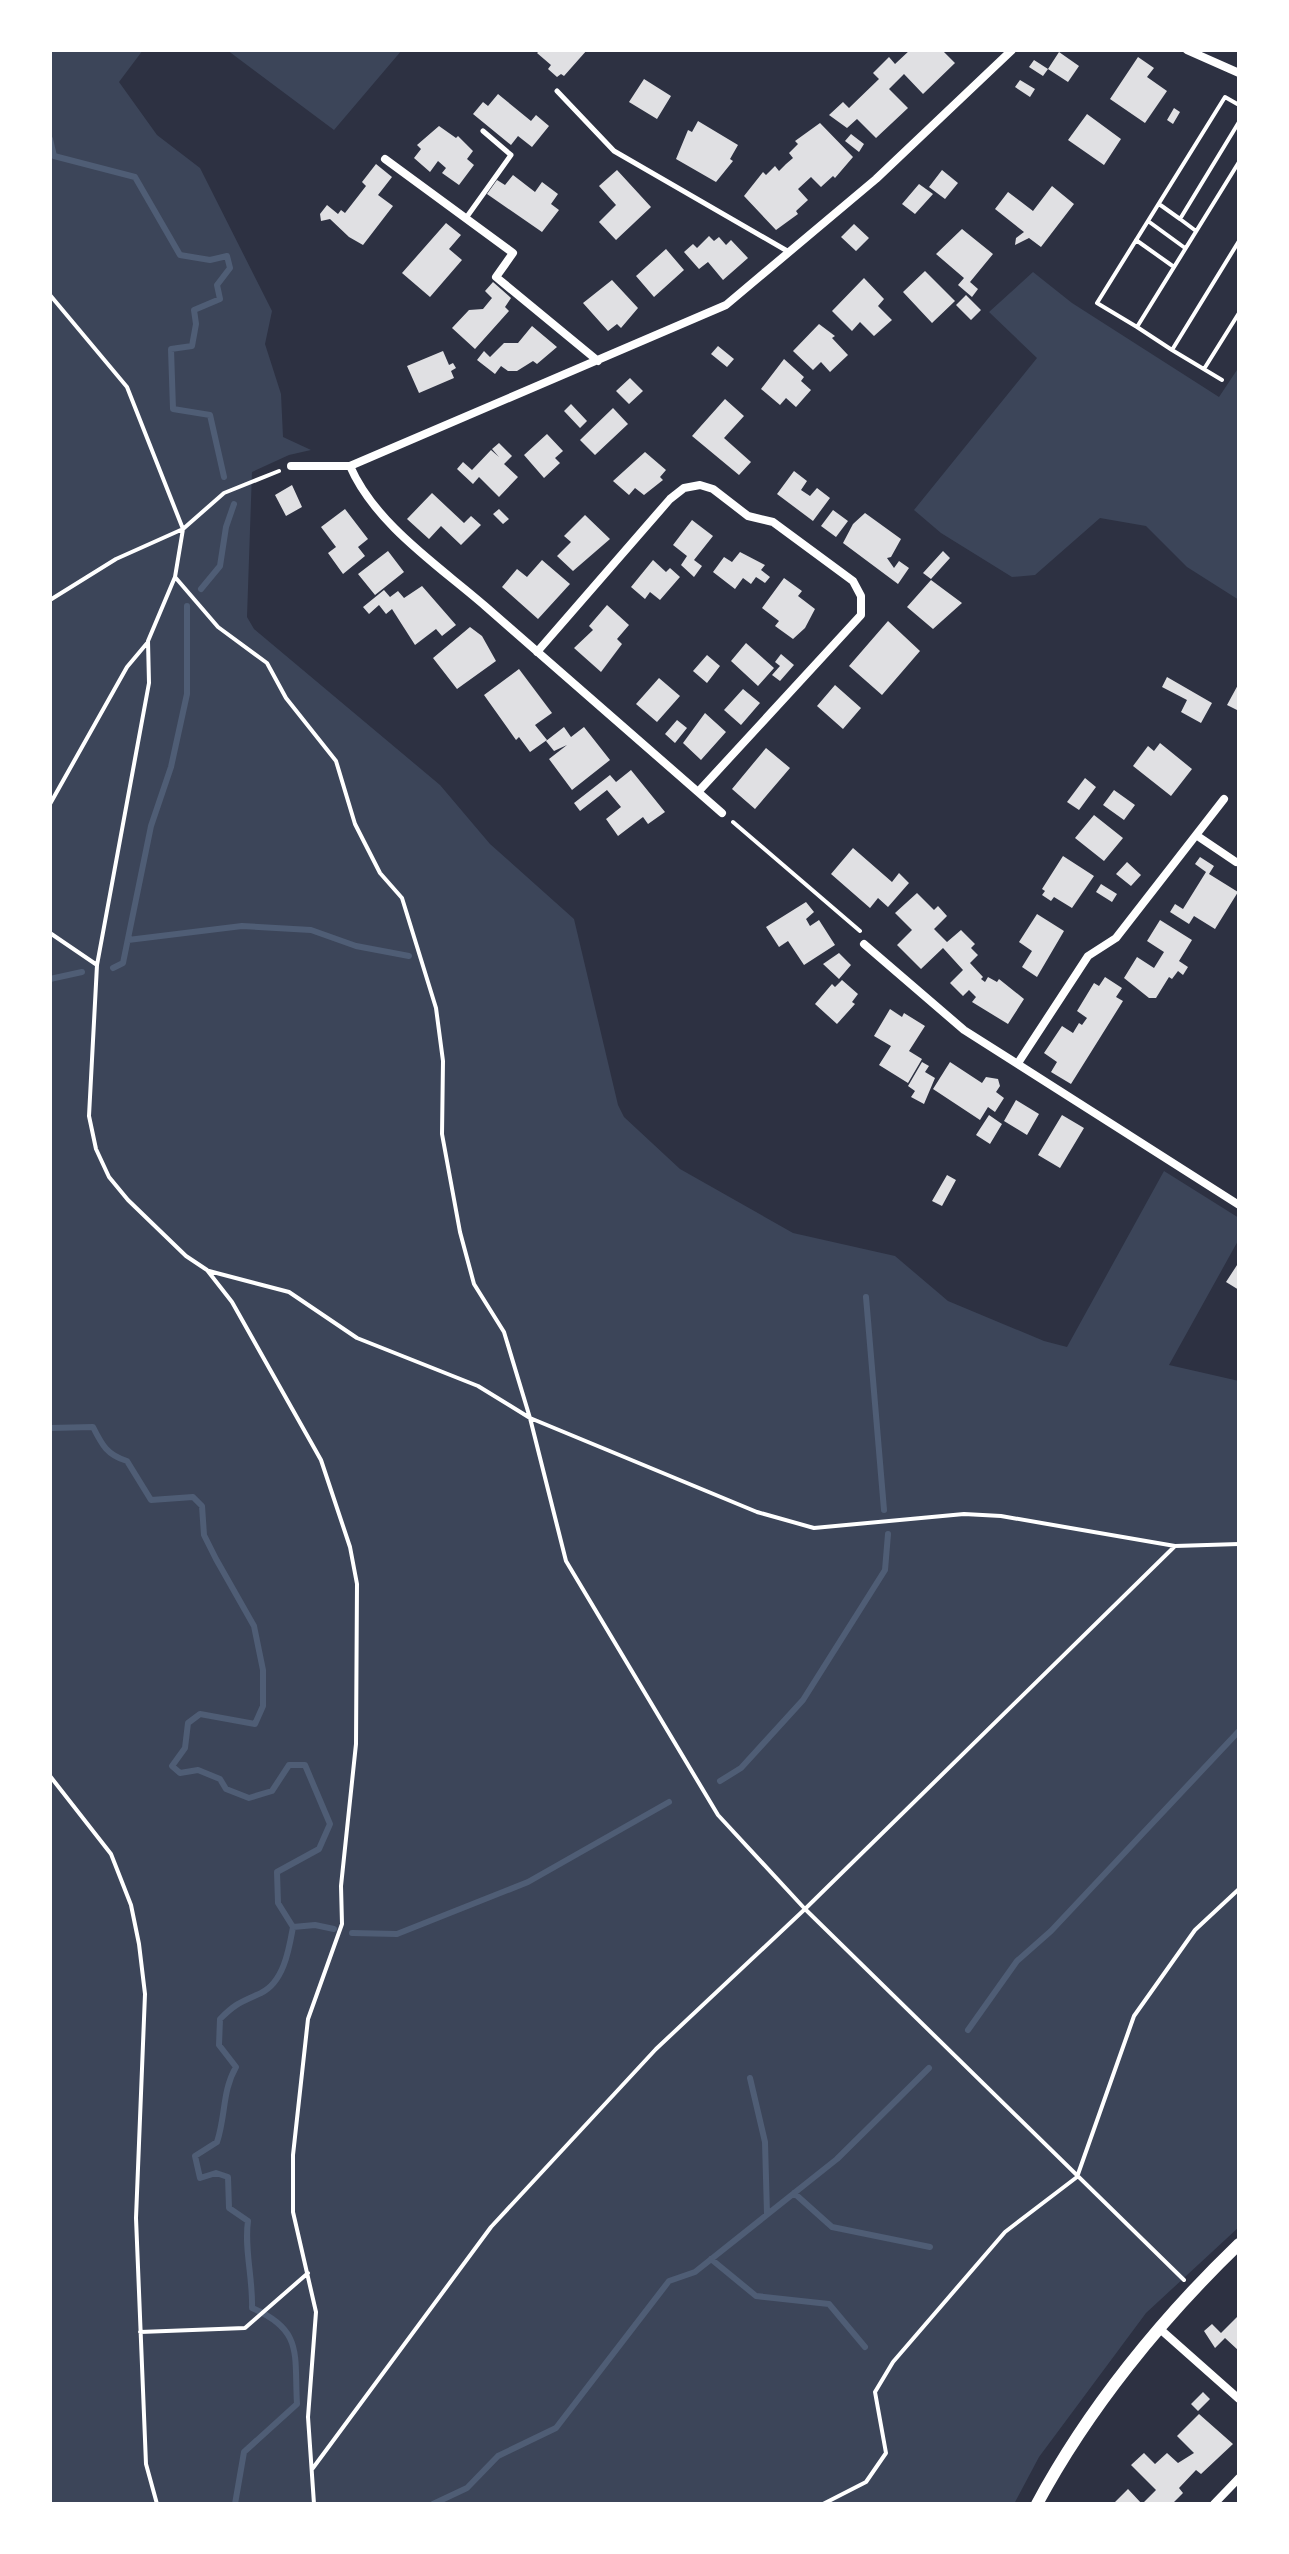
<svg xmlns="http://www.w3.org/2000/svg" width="1289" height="2554" viewBox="0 0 1289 2554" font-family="'Exo 2',sans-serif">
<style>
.green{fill:#3c4559}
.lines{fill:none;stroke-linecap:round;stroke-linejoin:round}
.stream{stroke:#4f5d75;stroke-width:6}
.building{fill:#e0e0e3}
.path{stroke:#fff;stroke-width:4}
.service{stroke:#fff;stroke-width:5}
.minor{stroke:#fff;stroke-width:8}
.secondary{stroke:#fff;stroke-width:12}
</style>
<rect width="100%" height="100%" fill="#2d3142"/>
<path class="green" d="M50 50H143L119 82 157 135 200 168 272 311 265 344 281 394 283 437 311 450 289 455 252 472 247 617 254 629 440 785 490 844 574 919 618 1105 624 1117 680 1169 793 1233 895 1256 948 1301 1044 1341 1067 1347 1164 1171 1239 1218V1239L1169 1365 1239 1381V2227L1146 2313 1039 2457 1014 2504H50Z
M227 50H402L334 130Z
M1033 272 1072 303 1219 397 1239 367V600L1187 567 1146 526 1100 518 1035 575 1012 577 941 533 914 510 1037 358 989 312Z"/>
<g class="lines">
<path class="stream" d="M50 139 54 156 135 177 180 255 210 260 227 256 230 268 217 285 220 299 194 310 196 324 192 346 171 349 173 409 210 415 224 477
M201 589 220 566 226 527 234 504
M128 940 242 926 311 930 356 946 409 956
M113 968 123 963 151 826 171 767 187 694V606
M50 979 82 972
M866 1297 884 1510
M50 1428 93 1427C102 1445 107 1455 127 1461L151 1500 193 1497 202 1506 204 1535 216 1559 254 1626 263 1670V1706L255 1724 200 1714 188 1723 185 1748 172 1766 180 1773 198 1770 220 1779 226 1789 249 1798 272 1791 289 1765H305L330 1824 319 1849 277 1872 278 1903 293 1927C289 1949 284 1982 261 1993 241 2002 236 2003 220 2019L219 2045 236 2067C222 2091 226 2115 217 2142L195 2156 200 2178 216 2173 228 2177 229 2208 248 2221C244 2249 253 2278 252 2308 304 2330 294 2355 297 2404L244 2452 235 2504
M720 1781 741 1768 803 1700 885 1570 888 1534
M293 1927 315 1925 334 1929
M352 1933 397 1934 528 1882 669 1802
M968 2030 1017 1961 1051 1931 1239 1731
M750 2078 765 2142 767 2214
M794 2193 832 2227 930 2247
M711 2259 756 2296 829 2304 865 2347
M433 2504 467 2488 498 2456 556 2428 669 2281 695 2272 837 2159 929 2068"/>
</g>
<path class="building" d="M540 50H587L564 76 561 74 557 77 548 69 551 65 537 53Z
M910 50H942L955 63 923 94 904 74 889 89 908 108 876 138 857 119 847 128 829 115 843 102 849 108 879 79 873 73 889 57 895 64Z
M1059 52 1079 66 1068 82 1048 69Z
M1138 57 1154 68 1147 77 1167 91 1145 123 1110 99Z
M1034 60 1048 69 1043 76 1029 67Z
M644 79 671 96 657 119 629 102Z
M1020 80 1035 89 1030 97 1015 87Z
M498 94 531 121 536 115 549 126 532 147 518 136 511 145 473 114 483 102 488 106Z
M1174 108 1180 112 1173 124 1167 120Z
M1087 114 1121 139 1104 165 1068 140Z
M698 121 738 145 730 159 733 161 716 182 676 159 688 130 692 132Z
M820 123 853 157 835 178 833 176 821 187 811 177 798 189 808 200 796 211 798 214 776 230 744 196 763 172 766 175 775 166 779 171 786 164 793 158 789 153 798 144 795 141Z
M439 126 456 138 458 136 473 151 467 159 474 165 459 185 442 173 446 168 438 161 430 172 414 158 421 149 417 145Z
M851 134 864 144 859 152 845 141Z
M376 164 392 177 378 195 393 206 363 245 349 237 330 219 321 221 320 214 327 205 338 214 341 210 345 213 366 186 362 182Z
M617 170 651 207 616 240 599 222 616 205 599 186Z
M942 170 958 183 945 199 929 187Z
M513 175 535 192 542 182 558 194 551 204 559 210 542 232 487 194 497 180 505 185Z
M919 184 933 194 915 214 902 204Z
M1052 186 1074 204 1041 247 1029 238 1015 245 1016 238 1024 232 995 209 1008 192 1033 211Z
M446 223 461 235 449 249 462 260 430 297 402 273Z
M854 224 869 238 856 251 841 237Z
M962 229 993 254 970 282 978 289 972 297 958 285 964 278 936 254Z
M709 236 714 241 719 237 726 245 731 240 748 258 723 280 708 262 699 269 684 252 693 244 697 248Z
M666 249 684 270 654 297 636 276Z
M925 271 955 301 932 323 903 292Z
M864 278 884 299 878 306 892 320 874 336 860 322 852 331 832 311Z
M612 280 638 308 621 328 617 324 608 331 583 303Z
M493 282 511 298 505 307 509 311 475 349 452 328 469 310 483 309 492 298 485 291Z
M966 295 981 310 971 320 956 305Z
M819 324 835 336 832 338 848 355 830 372 821 362 813 370 793 351Z
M532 326 557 347 537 364 533 361 517 371H508L501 366 495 374 477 360 484 351 490 357 504 343H518Z
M718 346 734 359 727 367 711 354Z
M443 351 449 365 453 363 456 368 451 371 454 378 419 393 407 366Z
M784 359 804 377 801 381 811 390 796 407 786 398 780 405 761 389Z
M630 378 643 391 629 404 616 391Z
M725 399 744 416 724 438 751 462 739 475 692 436Z
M571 404 587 421 580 428 564 411Z
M613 408 628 424 595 455 580 440Z
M547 434 563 451 555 458 560 463 544 478 524 455Z
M499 443 512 456 504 464 518 477 499 497 479 477 473 484 457 469 463 462 472 470 491 450 499 457 492 449Z
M645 452 666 470 660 477 663 480 644 495 635 488 629 495 613 481Z
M794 471 807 481 801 490 810 496 817 488 830 498 813 521 777 494Z
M292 485 302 507 286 516 275 495Z
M432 493 464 523 471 516 481 525 461 545 441 526 429 539 407 519Z
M345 509 368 539 358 547 365 556 343 574 328 553 336 547 321 527Z
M499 509 509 519 503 524 493 514Z
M833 510 848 521 836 537 821 526Z
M865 513 901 539 891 557 887 558 894 568 899 561 909 568 898 584 843 543 853 524Z
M585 515 610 539 573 571 557 556 571 542 564 536Z
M692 520 713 536 694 560 702 566 694 577 681 565 687 556 673 545Z
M388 551 404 572 375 595 358 574Z
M943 551 950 558 931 579 923 573Z
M740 552 765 565 761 570 770 577 765 583 756 577 751 584 743 578 735 589 713 572 724 557 732 562Z
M542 560 570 584 538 619 502 587 517 569 527 577Z
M653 560 666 572 670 568 680 577 660 600 650 592 645 599 631 587Z
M784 578 802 591 798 596 815 609 805 628 793 639 775 626 779 621 762 608Z
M931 580 962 603 933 629 907 607Z
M422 586 456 625 442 636 436 629 415 645 392 609 386 614 379 605 369 614 363 607 384 590 390 597 398 591 404 598Z
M607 605 629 625 617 639 622 644 601 672 574 648 593 630 589 626Z
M888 621 920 651 882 695 849 666Z
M470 627 482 636 496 661 457 689 433 658Z
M746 643 774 668 758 686 731 661Z
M781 654 794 665 780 681 772 675 780 666 775 662Z
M707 655 720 666 707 683 693 671Z
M519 669 552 713 535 725 547 740 530 752 519 737 516 740 484 695Z
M1167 677 1212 703 1201 723 1181 712 1187 700 1162 687Z
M659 678 680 696 657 722 636 704Z
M1239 683V711L1227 705Z
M835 685 861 708 843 729 817 706Z
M743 689 760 703 741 725 724 710Z
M705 713 726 732 701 760 683 743Z
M677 720 687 728 675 743 665 734Z
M564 727 571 737 584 727 610 760 572 790 549 759 567 745 554 751 546 741Z
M1160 743 1192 769 1171 796 1133 766 1148 746 1154 751Z
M766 748 790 768 755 809 732 789Z
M631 770 665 812 648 824 643 817 618 836 606 819 621 807 607 790 580 811 574 803 610 775 616 782Z
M1085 778 1096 787 1079 810 1067 802Z
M1114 790 1135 805 1124 820 1103 805Z
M1094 815 1123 838 1104 861 1075 838Z
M853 848 892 882 899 873 909 883 888 907 878 898 870 908 831 874Z
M1063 856 1094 876 1072 908 1054 897 1051 901 1042 895 1045 891 1042 889Z
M1200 857 1214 866 1209 874 1238 892 1215 929 1194 916 1189 924 1170 912 1175 904 1183 909 1206 872 1195 864Z
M1127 862 1141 875 1131 886 1116 874Z
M1101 884 1117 894 1112 902 1096 892Z
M917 893 934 910 938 906 947 916 934 929 947 942 961 930 975 944 971 948 978 955 970 963 983 977 981 979 985 982 988 977 997 982 999 979 1024 999 1008 1024 972 1002 976 997 969 990 963 996 950 983 963 970 943 948 921 969 897 945 912 930 895 913Z
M806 902 814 912 806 919 810 926 819 920 835 945 804 965 788 941 779 947 766 927Z
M1037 914 1064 931 1037 977 1022 967 1032 951 1019 942Z
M1160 920 1192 940 1179 961 1188 967 1183 975 1178 971 1172 979 1169 977 1156 998H1149L1124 978 1137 957 1154 968 1164 952 1147 941Z
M839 953 851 965 839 979 823 964Z
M1105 977 1122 988 1116 997 1123 1001 1071 1084 1051 1072 1057 1062 1044 1053 1062 1026 1073 1033 1079 1023 1082 1025 1087 1018 1077 1011 1094 983 1099 986Z
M842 980 858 994 852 1002 855 1004 837 1024 815 1004 832 984 835 987Z
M890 1009 902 1017 904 1013 925 1026 909 1051 922 1059 908 1083 879 1065 891 1046 874 1036Z
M922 1062 929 1066 925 1072 935 1078 924 1104 911 1097 915 1091 908 1086Z
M950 1062 982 1083 986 1077 998 1079 1000 1086 996 1092 1004 1098 995 1112 988 1107 980 1120 933 1089Z
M1016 1100 1039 1114 1027 1135 1004 1121Z
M989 1115 1002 1124 990 1144 976 1135Z
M1062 1115 1084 1128 1060 1168 1038 1155Z
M947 1175 956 1180 942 1206 932 1201Z
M1239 1262V1290L1226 1282Z
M1239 2315V2351L1225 2338 1215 2348 1204 2331 1212 2324 1221 2333Z
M1203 2392 1210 2399 1198 2411 1191 2404Z
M1199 2414 1233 2444 1201 2474 1196 2470 1179 2488 1183 2493 1172 2504H1113L1128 2489 1142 2504 1156 2490 1131 2465 1144 2453 1155 2464 1167 2453 1178 2463 1194 2453 1177 2436Z"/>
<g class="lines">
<path class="path" d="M1239 162 1137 327 1172 350 1239 241
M1159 204 1180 219
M1148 221 1185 248
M1196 231 1180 219 1239 122
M1136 240 1174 267
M50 295 127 387 183 529 175 577 148 641 149 683 97 965 89 1116 96 1149 109 1177 128 1200 186 1256 207 1270 232 1302 321 1460 350 1547 357 1584 356 1744 341 1886 342 1924 308 2019 293 2155V2212L316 2312 308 2417 314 2504
M1137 327 1097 303 1225 97 1239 105
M1172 350 1222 380
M1204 369 1239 313
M175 577 218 627 267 663 286 698 336 761 355 824 380 873 402 898 436 1008 443 1061 442 1134 460 1232 474 1284 504 1332 530 1418 757 1512 814 1528 964 1514 1001 1516 1175 1546 1239 1544
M50 600 116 559 183 529 224 493 279 471
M50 804 127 667 148 642
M733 822 860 931
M50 933 97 965
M209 1271 289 1292 357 1338 478 1386 530 1418 566 1561 718 1815 805 1909 1184 2280
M50 1776 111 1854 131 1905 139 1944 145 1994 136 2218 146 2464 157 2504
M140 2332 245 2328 308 2273
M313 2468 491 2227 656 2049 805 1909 1174 1547
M823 2504 866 2482 886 2453 875 2392 893 2362 1005 2232 1077 2177 1134 2016 1195 1930 1239 1889"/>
<path class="service" d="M557 91 614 151 789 252
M466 218 511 155 483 131"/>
<path class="minor" d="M1187 50 1239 73
M385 159 513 253 496 277 598 361
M291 466H350L726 305 876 179 1012 50
M350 466C375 524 439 566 485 606 556 668 627 730 698 792L861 615V596L853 581 773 522 748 516 713 489 700 485 684 488 670 499 537 652
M698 792 722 813
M1196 835 1236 862
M864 944 964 1030 1239 1205
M1018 1063 1088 956 1116 938 1224 799
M1160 2329 1239 2399
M1214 2504 1239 2478"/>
<path class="secondary" d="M1037 2504C1088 2409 1161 2319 1239 2244"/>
</g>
<rect width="1289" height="2554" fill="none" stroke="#ffffff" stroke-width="104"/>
</svg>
